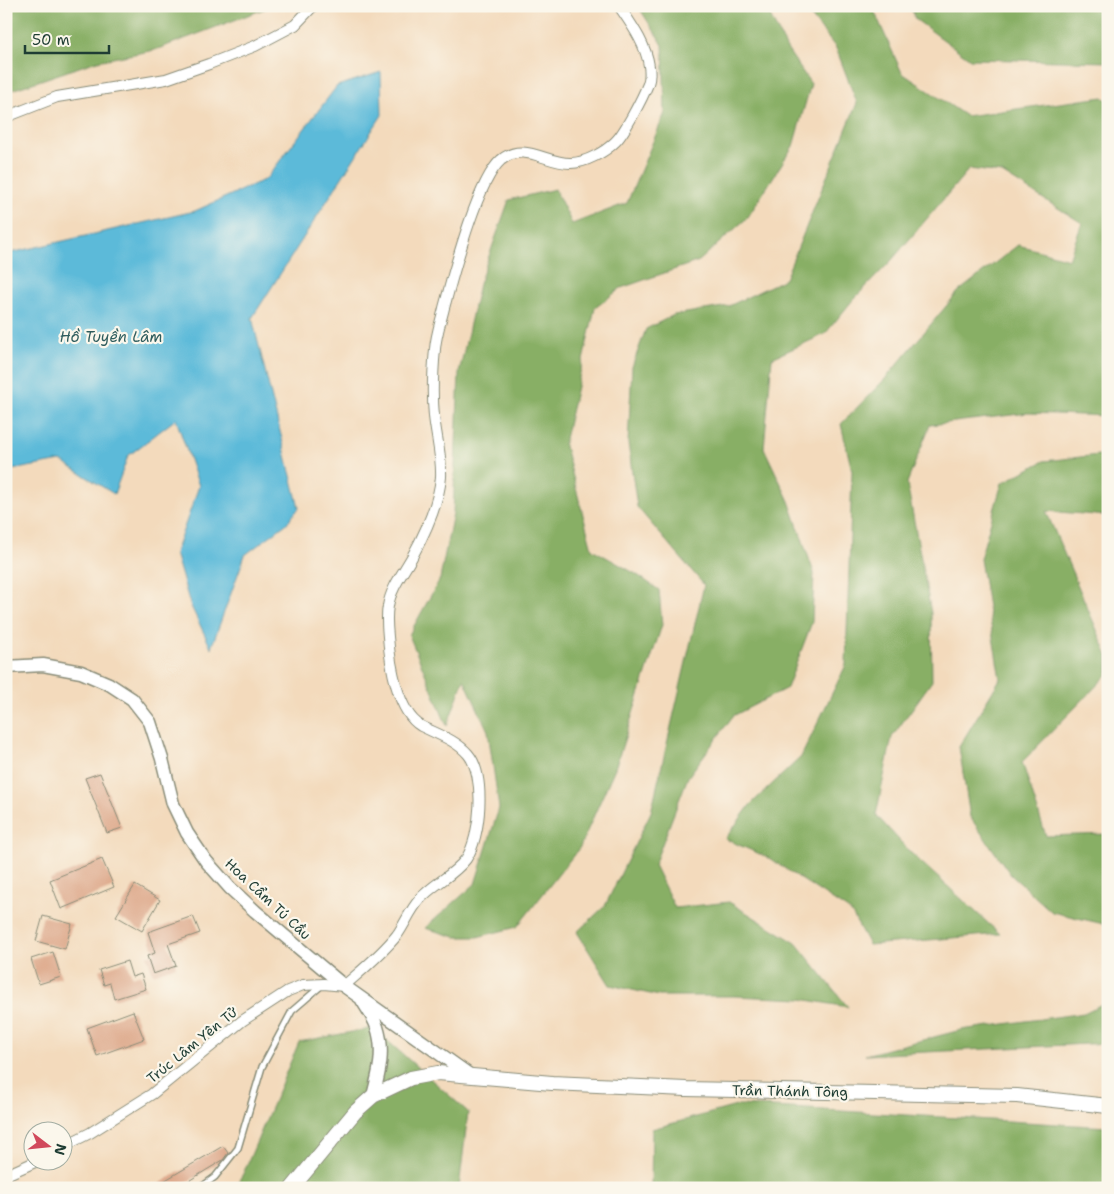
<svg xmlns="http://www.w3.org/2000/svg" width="1114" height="1194" viewBox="0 0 1114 1194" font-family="'Shantell Sans',sans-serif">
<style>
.forest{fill:#88af65;stroke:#54764c}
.water{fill:#5bbad9;stroke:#3d7c86}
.building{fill:#dca485}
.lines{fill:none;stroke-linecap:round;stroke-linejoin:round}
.service-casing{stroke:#898c78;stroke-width:8}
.minor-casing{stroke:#898c78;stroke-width:12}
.tertiary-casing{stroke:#898c78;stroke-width:15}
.secondary-casing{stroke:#898c78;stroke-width:16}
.service{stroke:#fff;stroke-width:5}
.minor{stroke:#fff;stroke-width:10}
.tertiary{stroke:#fff;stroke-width:12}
.secondary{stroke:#fff;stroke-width:14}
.labels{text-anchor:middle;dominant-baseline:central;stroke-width:4.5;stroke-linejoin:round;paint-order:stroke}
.street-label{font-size:14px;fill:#1f3d34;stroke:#fbf7ec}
.water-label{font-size:15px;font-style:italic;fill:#2e5c5d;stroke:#fbf7ec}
</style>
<rect width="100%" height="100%" fill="#fbf7ec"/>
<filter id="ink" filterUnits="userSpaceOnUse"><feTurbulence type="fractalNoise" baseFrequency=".02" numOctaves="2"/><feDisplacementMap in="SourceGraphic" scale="10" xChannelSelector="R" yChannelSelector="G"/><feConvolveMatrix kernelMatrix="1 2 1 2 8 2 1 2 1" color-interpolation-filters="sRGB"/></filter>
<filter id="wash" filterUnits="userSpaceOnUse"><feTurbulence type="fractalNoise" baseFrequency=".0096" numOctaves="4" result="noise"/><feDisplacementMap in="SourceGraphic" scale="20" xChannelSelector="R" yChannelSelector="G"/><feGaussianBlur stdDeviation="1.12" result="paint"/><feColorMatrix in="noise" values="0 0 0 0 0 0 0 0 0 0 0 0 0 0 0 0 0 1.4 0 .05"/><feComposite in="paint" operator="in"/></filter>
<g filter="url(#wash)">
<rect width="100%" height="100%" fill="#f3dabc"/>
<path class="forest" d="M6 6H272L155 50 97 61 6 92Z
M638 6H765L787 49 811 84 793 146 748 217 699 261 621 288 595 308 564 443 592 549 636 574 659 590 662 625 615 768 580 847 517 927 477 937H456L425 928 475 884 499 808 488 731 464 679 447 726 409 635 440 579 453 513 459 373 479 284 509 200 555 189 572 224 627 203 665 113 663 45Z
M803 6H872L902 73 966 116 1103 97 1108 101V416L1028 413 930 425 907 483 931 613 932 681 892 737 876 815 911 853 1000 934 869 945 851 912 769 858 725 839 751 804 801 757 846 665 852 471 841 424 885 379 958 292 1018 245 1069 259 1082 223 1002 173 969 169 891 261 852 301 825 334 772 358 764 448 789 501 814 573 812 622 787 688 733 716 688 777 654 865 675 908 729 902 796 943 848 1007 801 999 735 996H659L610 985 577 932 605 906 651 812 704 585 637 507 628 443 632 367 646 329 674 315 729 306 785 279 857 103 836 48Z
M911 6H1108V62L970 59 915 19Z
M1108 454V516L1046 511 1108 656V674L1022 762 1046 836 1108 834V925L1052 912 1011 875 970 817 959 747 1000 679 980 559 1002 483 1044 461Z
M1108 1001V1043L865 1055 961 1030 1084 1013Z
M373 1028 468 1112 459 1188H234L243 1174 299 1042Z
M740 1105 1108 1127V1188H651L652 1129Z"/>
<path class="water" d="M381 72 382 115 252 318 299 508 286 524 245 555 211 648 190 604 175 553 199 486 176 419 128 456 114 494 61 461 6 471V254L195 211 266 179 337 86Z"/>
<g id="blocks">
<path class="building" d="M100 773 122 828 107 833 85 778Z
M102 859 114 887 61 909 50 880Z
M135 885 160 900 142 931 116 916Z
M43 916 72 924 65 949 36 941Z
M193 916 200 933 168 944 176 966 153 974 147 956 155 953 148 932Z
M53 952 61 977 39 984 31 959Z
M127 961 132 977 141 974 146 989 114 999 110 983 104 985 99 970Z
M133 1011 144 1039 97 1056 87 1028Z
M223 1146 228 1153 223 1160 177 1188H152Z"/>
</g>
</g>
<g filter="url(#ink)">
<use href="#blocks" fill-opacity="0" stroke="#898c78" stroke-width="1"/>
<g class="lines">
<defs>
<path id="service" d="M200 1188 215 1177 238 1148 262 1067 292 1011 321 986"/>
<path id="minor" d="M6 117 57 97 166 79 209 64 255 46 295 25 313 6
M62 1147 90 1133 152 1094 242 1021 288 991 303 985 324 984 344 986C362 970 382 954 397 935 405 924 410 910 420 899 433 884 453 876 466 859 481 837 486 775 468 754 456 740 437 734 421 726 397 712 390 662 388 637 387 627 386 616 388 606 391 588 403 573 412 557 424 535 439 502 441 477 442 457 436 436 434 416 432 396 433 370 435 349 436 335 441 321 444 308 453 275 477 181 501 160 524 141 547 164 571 163 585 163 605 152 615 142 624 134 643 97 648 84 650 78 650 72 649 66 646 44 631 24 619 6
M6 1175 35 1162"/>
<path id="tertiary" d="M6 667 43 665 81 672 109 684 132 699 150 722 162 759 173 804 187 833 206 861 230 888 255 911 344 986 471 1076
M362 1000C367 1008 374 1018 377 1027 385 1051 379 1073 373 1096"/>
<path id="secondary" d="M292 1188 355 1112 373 1096 411 1078 438 1073 552 1083 686 1089 1017 1096 1108 1106"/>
</defs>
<use href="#service" class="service-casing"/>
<use href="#minor" class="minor-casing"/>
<use href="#tertiary" class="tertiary-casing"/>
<use href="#secondary" class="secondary-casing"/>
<use href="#service" class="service"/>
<use href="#minor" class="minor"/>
<use href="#tertiary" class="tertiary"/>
<use href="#secondary" class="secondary"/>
</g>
</g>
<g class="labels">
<g class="street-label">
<text transform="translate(268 899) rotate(43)">Hoa Cẩm Tú Cầu</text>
<text transform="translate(192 1045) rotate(-39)">Trúc Lâm Yên Tử</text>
<text transform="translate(790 1091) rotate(1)">Trần Thánh Tông</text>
</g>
<g class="water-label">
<text x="111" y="337">Hồ Tuyền Lâm</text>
</g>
</g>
<rect width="1114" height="1194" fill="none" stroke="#fbf7ec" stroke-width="25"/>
<g transform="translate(48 1146) rotate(106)"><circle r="24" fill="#fbf7ec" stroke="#a3ada2"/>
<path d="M0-4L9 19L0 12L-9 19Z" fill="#d1495b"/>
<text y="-8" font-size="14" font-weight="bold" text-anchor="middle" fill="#1f3d34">N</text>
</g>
<path d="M25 45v8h84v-8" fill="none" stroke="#1f3d34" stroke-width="2.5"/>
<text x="32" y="45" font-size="15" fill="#1f3d34" stroke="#fbf7ec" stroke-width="4" paint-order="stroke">50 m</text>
</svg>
